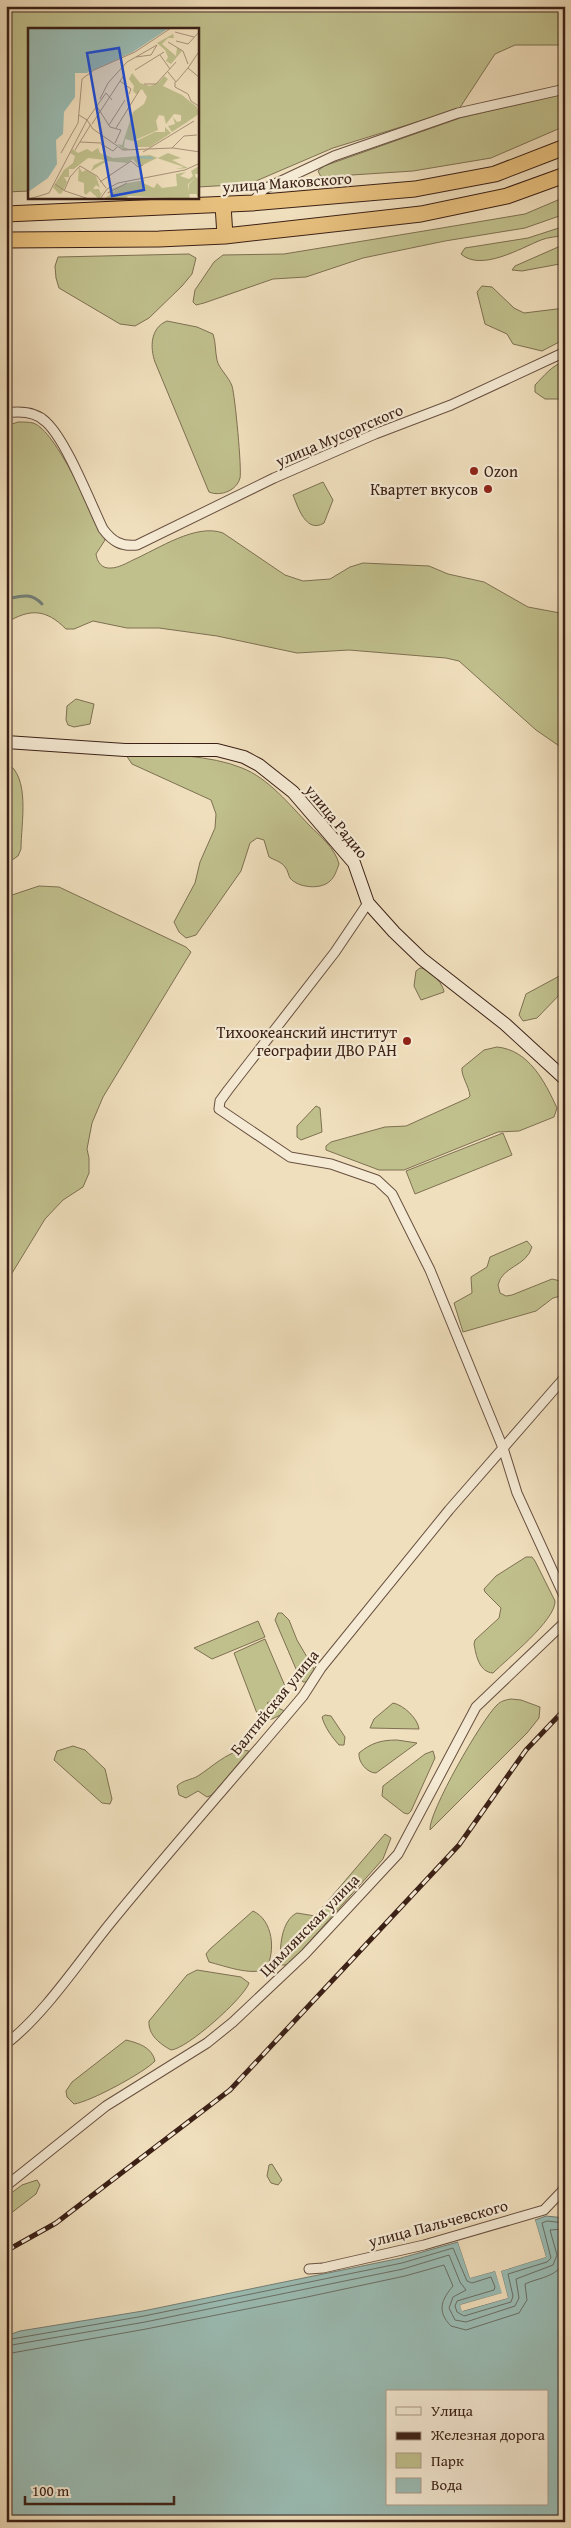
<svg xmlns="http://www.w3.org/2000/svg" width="571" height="2528" viewBox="0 0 571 2528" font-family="'Gentium Book Plus',serif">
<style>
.green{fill:#c0c08d;stroke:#7e7052}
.water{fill:#9abcb4;stroke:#747e75;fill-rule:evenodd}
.pier{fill:#f0dfbd}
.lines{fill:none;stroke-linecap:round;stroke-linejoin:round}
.shore{stroke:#6a6e65;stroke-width:1}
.stream{stroke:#747e75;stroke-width:3}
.minor-casing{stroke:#685040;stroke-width:11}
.secondary-casing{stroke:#3b2016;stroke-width:14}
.trunk-casing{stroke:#3b2016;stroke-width:17}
.minor{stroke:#f5ead4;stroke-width:9}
.secondary{stroke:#f5ead4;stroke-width:12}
.trunk{stroke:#e8c07e;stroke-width:15}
.rail-casing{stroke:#3b2016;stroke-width:5}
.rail{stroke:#f5ead4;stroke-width:3;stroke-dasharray:9;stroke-linecap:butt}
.poi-dot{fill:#8f2418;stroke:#f5ead4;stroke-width:2}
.labels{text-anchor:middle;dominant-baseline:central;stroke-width:4.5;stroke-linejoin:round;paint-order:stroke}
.street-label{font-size:16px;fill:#3b2016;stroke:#f5ead4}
.poi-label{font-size:16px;fill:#3b2016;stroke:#f5ead4;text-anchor:end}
.inset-river{fill:none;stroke:#9abcb4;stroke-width:2.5}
.inset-road{fill:none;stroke:#a8937a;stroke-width:1}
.view{fill:#1d4ed8;fill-opacity:0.15;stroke:#1d4ed8;stroke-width:2.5}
.inset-edge{fill:none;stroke:#3b2016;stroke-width:2.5}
</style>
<rect width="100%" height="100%" fill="#f0dfbd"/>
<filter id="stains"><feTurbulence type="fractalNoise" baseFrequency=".004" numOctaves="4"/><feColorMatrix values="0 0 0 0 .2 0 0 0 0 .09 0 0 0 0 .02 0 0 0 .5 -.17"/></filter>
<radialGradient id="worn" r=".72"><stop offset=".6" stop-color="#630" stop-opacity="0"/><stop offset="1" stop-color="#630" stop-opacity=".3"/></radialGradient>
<path class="green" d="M6 6H565V45H515L495 54 459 109 333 148 249 184 198 187V29H29V191L6 192Z
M565 93V126L491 158 413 171 321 177 318 171 324 166 460 118Z
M565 197V214L525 228 445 241 363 258 306 277 273 279 204 303 196 305 193 302 195 290 214 262 223 255 284 254 430 230 525 214Z
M565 226V235C557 237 548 237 541 240 521 248 481 272 461 254L465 248 528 238Z
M565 244V263L522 271 512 270 515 266Z
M189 254 196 258 192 274 182 286 149 318 135 326 120 324 59 288 56 278 55 266 58 257Z
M482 286 492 287 514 308 524 313 565 308V339L542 351 513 344 507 334 485 324 477 292Z
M167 321 197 327 213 334C216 343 215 351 217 360 219 369 229 377 232 386 235 395 242 470 240 478 237 490 221 497 209 492L155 362C150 348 150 328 167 321Z
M565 361V399H545L535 392V385C544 376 551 366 565 361Z
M18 422C22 422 29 422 33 423 56 430 93 516 105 540L96 554C97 562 102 569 111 568 118 568 127 563 133 560 158 549 196 523 223 533L285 575 303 581 330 579 350 567 363 563 429 566 448 574 484 582 528 607 560 613 565 610V750L536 730 459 661 446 658 349 650 297 653 217 636 159 628H127L93 621 74 629H66C46 609 30 608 6 623V426Z
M323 482 333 500 324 523C306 534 298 507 293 495Z
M76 699 94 704 90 724 74 727 68 725 66 720 67 706Z
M132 751C166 755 211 755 242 768 268 778 290 805 309 825 320 836 335 848 339 864 337 869 335 877 330 881 321 890 298 888 290 878 288 875 288 870 285 867 282 862 274 860 269 857L264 840 257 838 250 843 241 871 196 935 186 938 179 932 174 922 195 883 200 862 215 828 216 814 211 800 132 764 126 755Z
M6 762C31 777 21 823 21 849L18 856 6 864Z
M39 886 59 887 186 947 191 952 103 1097 92 1123 87 1149 89 1158V1173L83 1187 63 1200 45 1219 6 1283V897Z
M420 968C429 968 443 983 444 992L421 1000 414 986 416 971Z
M565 973V989L537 1018 523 1021 519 1015 526 994Z
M497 1047C529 1050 545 1082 557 1108L554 1117 519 1131 498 1132 404 1170H379L326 1150V1146L331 1142 385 1127 406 1126 468 1098 470 1096C469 1086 461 1076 462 1068L484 1050Z
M316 1106 320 1108 322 1132 301 1140 297 1137V1126Z
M503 1133 512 1155 415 1194 406 1171Z
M527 1241 532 1247C526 1267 502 1266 498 1285L500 1293 506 1296 512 1295 552 1279 565 1282V1295L553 1298 536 1311 463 1332 454 1303 472 1293 471 1277 487 1267 490 1257Z
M526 1557H532L535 1561 555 1601C556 1620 507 1659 493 1673 479 1672 476 1655 474 1644L475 1640 499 1618 501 1608 485 1592 484 1589 496 1576Z
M278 1613H282L289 1620 297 1640 314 1669 315 1672 310 1682H303L299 1676 275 1620Z
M258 1621 265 1637 212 1659 194 1648Z
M265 1639 288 1693 267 1703 287 1712 272 1719 260 1720 258 1716 234 1653Z
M511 1699 521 1700 540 1707 539 1718 527 1733 430 1830C428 1813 482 1719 497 1705 501 1701 505 1700 511 1699Z
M393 1703C404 1705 418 1719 419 1729L370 1728 374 1719Z
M325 1715 331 1716 345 1737 344 1745H339C332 1737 325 1728 322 1717Z
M397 1740 417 1743 376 1773C367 1773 358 1762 359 1753 371 1743 381 1740 397 1740Z
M73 1746 85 1750 105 1769 112 1799 110 1804 102 1803 54 1760 57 1751Z
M242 1750 249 1751 212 1795 207 1797 198 1791 186 1798 179 1795 177 1786C183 1780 191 1780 198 1776 213 1766 225 1754 242 1750Z
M433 1751 435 1758 411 1811 408 1814 404 1813 382 1796 383 1786 425 1754Z
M385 1834 391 1838 383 1859 302 1950 287 1965H281C279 1950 281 1920 297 1913L315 1916Z
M253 1911C273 1920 276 1951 266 1969 251 1976 225 1966 209 1962L206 1954 210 1949Z
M197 1970 241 1977 249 1983C244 1998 187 2049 171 2050 160 2044 148 2035 149 2021L187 1975Z
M126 2040C138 2043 152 2047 155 2061 145 2072 90 2102 74 2104L67 2097 66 2091 72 2082Z
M272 2164 282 2180 278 2185 271 2183 267 2176 269 2165Z
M37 2180 40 2185 36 2194 6 2217V2197L22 2185Z"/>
<path class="water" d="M546 2216 565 2218V2522H6V2336L20 2331 143 2311 401 2258 458 2242 470 2278 495 2271 503 2293 460 2305 463 2311 508 2298 501 2271 546 2257 535 2220ZM387 2392H547V2504H387Z"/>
<path class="pier" d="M535 2220 546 2257 501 2271 508 2298 462 2311 460 2305 502 2293 495 2271 470 2278 458 2242 461 2241 472 2275 495 2268 500 2276V2269L543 2255 532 2221Z"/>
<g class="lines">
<path class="shore" d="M6 2340 144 2316 402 2263 453 2248 467 2281 472 2283 491 2277 495 2287 494 2290 457 2301 455 2306 457 2312 464 2316 511 2302 513 2296 508 2274 547 2262 551 2258 542 2223 547 2221 565 2223
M6 2346 145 2322 403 2269 449 2255 460 2282 466 2290 453 2297 449 2308 455 2320 466 2322 515 2306 519 2298 516 2279 553 2265 557 2255 550 2230 565 2229
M6 2354 146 2329 307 2297 405 2276 444 2265 453 2286C442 2299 436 2311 451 2326L466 2330 519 2313 527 2300 525 2284C540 2277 561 2277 565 2257"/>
<path class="stream" d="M6 599C21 596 31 592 42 604"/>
<defs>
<path id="minor" d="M252 203 264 189 334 156 458 113 565 89
M6 413C20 411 36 412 46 422 66 440 90 502 103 529 112 541 121 547 137 545L274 478 375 434 451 405 565 352
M368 903 335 952 228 1090 220 1101 219 1109 290 1157 331 1164 377 1180 392 1194 430 1270 503 1448 517 1493 565 1598
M6 2044C45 2014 80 1960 112 1921 174 1845 240 1771 303 1696L321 1668 449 1510 565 1377
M6 2186 106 2106 207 2043 233 2022 305 1954 398 1854 476 1707 565 1622
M309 2269 323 2268 424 2245 544 2210 565 2188"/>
<path id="secondary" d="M6 742 125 750H217L244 757 259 765 293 792 354 863 368 903 394 932 422 959 505 1024 565 1079"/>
<path id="trunk" d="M223 205 225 236
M6 214 252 203 415 189 495 174 565 147
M6 240 159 239 225 236 306 227 421 214 507 196 565 175"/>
</defs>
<use href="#minor" class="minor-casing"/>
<use href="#secondary" class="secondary-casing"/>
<use href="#trunk" class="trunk-casing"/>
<use href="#minor" class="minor"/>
<use href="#secondary" class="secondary"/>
<use href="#trunk" class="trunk"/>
<defs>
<path id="rail" d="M6 2251 56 2223 230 2090 459 1845 526 1750 565 1709"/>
</defs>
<use href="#rail" class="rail-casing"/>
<use href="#rail" class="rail"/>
</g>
<g class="poi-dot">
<circle cx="474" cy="471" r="5"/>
<circle cx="488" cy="489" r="5"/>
<circle cx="407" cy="1041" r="5"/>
</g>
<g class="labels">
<g class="street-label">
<text transform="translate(287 182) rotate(-4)">улица Маковского</text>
<text transform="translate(339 435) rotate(-23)">улица Мусоргского</text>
<text transform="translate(337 821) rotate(51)">улица Радио</text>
<text transform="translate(274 1702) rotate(-51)">Балтийская улица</text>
<text transform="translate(309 1925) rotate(-46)">Цимлянская улица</text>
<text transform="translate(438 2223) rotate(-15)">улица Пальчевского</text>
</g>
<g class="poi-label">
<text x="484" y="471" text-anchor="start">Ozon</text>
<text x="478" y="489">Квартет вкусов</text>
<text x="397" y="1032">Тихоокеанский институт<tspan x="397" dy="18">географии ДВО РАН</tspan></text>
</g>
</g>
<g transform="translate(28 28)">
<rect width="171" height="171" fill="#f0dfbd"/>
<path d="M145 6 146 10H140L134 16 148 28 149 19 154 23 143 36 138 33 140 29 137 22 129 15ZM104 45 112 55 122 58 131 54 136 48 140 51 135 58 154 67 169 79 171 86 144 104 140 98 147 96 145 89 149 94 153 93V87L146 86 138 96 136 88 131 87 128 93 130 102 105 113 97 111 96 119 101 121 96 122 89 116 94 117 105 84 116 76 119 69 114 61 108 66 105 63 106 58 101 51ZM137 99 143 105 122 119H107L108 113 127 104H137ZM70 120 72 125 85 130 122 127 130 130 140 125 153 130 144 132 160 140 148 141 156 139 129 130 111 139 105 131 99 135 79 133 63 143 66 137 77 132 60 130 46 141H41V149H36L39 154 34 165 31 166 25 159 36 142 45 135 47 128 42 125 45 121 50 125 59 121 64 124ZM171 138V146H167L168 150 171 149V171L168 166H161V156L167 150 160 156 162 171 100 168 98 171H76L89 161 78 166 83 161 100 155 117 152 115 155 126 160 129 155 134 160 149 158 148 146 158 144 152 148 161 151 165 148 163 143ZM51 139 54 144 58 142 68 148 72 160 68 157 65 161H71L73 166 77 160 71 171 62 163 58 167 56 165V155L50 153Z" fill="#c0c08d"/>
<path d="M0 0H141L105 24 59 45H47V69L36 84 35 106 28 112 29 136 20 150 0 164Z" fill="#9abcb4"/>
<path class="inset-river" d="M108 129 125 130"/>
<path class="inset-road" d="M147 4 166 9M148 13 160 16 172 3M140 14 155 23 160 36M172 22 160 40 172 50M132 27 142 41M108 29 123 27 129 17M107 42 136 24M140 44 148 54 160 40M92 53 103 61 101 66M147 54V59L160 66 163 73 172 79M116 56H128L148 34M72 71 80 55 99 34 129 17M68 77 82 99 93 102 87 115M51 87 59 92 78 65 84 72M64 96 96 47M81 97 97 72M88 100 111 63M52 114 73 115M73 116 85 123 89 119M144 120 156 108 169 107M47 122 63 96M115 124 166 93M33 125 50 95 54 51 66 42 107 24 143 0M72 154 103 133 110 139 115 137M27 156 37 163 61 171M36 163 42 149 52 138 69 148 78 160M80 165 99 155M1 171 21 165 59 92 65 101 95 122 145 120 172 124M72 171 79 161 90 155 157 142 172 135"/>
<path class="view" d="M91 20 116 162 84 168 59 25Z"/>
<rect width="171" height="171" class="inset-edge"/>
</g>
<rect width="571" height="2528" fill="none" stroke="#f0dfbd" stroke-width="25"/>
<rect x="8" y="8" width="556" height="2513" fill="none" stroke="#3b2016" stroke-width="2.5"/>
<rect x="12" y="12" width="546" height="2503" fill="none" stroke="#3b2016"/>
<rect x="386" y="2390" width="162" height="115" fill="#f5ead4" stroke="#ab9988"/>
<rect x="396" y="2407" width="25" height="8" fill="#f5ead4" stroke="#ab9988"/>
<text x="431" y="2416" font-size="15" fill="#3b2016">Улица</text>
<rect x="396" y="2432" width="25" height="8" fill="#3b2016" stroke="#ab9988"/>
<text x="431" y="2440" font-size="15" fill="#3b2016">Железная дорога</text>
<rect x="396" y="2453" width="25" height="15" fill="#c0c08d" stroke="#ab9988"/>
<text x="431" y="2466" font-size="15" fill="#3b2016">Парк</text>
<rect x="396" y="2478" width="25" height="15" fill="#9abcb4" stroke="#ab9988"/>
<text x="431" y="2490" font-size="15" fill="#3b2016">Вода</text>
<path d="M25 2496v8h149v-8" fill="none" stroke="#3b2016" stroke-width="2.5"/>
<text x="32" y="2496" font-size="15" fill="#3b2016" stroke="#f5ead4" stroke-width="4" paint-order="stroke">100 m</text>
<rect width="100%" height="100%" filter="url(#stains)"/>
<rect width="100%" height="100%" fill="url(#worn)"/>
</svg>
